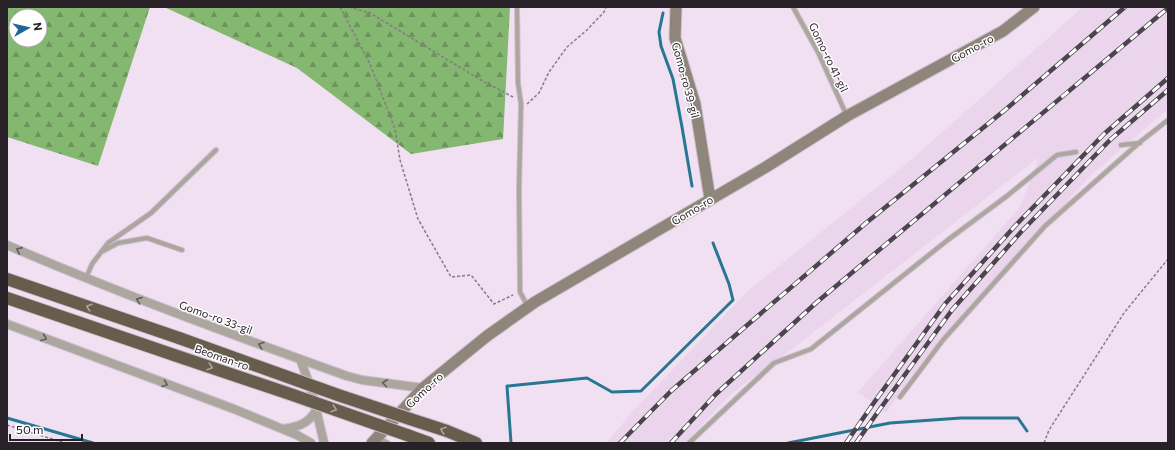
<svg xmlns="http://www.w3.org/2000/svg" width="1175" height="450" viewBox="0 0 1175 450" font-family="Commissioner,sans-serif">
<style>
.built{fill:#ebd5ec}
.forest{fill:url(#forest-firs);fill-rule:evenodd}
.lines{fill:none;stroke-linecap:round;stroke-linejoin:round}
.stream{stroke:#277792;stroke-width:3}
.lane-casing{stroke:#ccbecd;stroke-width:6}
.street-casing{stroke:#ccbecd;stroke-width:10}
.secondary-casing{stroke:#ccbecd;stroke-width:13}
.highway-casing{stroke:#ccbecd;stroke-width:14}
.path{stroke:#857a86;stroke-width:1.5;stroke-dasharray:3 2;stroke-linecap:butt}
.lane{stroke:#aba69e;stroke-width:4}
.street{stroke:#aba69e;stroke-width:8}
.secondary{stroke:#8e867b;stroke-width:11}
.highway{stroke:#675d4c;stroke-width:12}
.rail-casing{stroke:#4c454d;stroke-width:4.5}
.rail{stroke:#fff;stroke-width:3;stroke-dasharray:9;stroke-linecap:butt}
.highway-bridge-casing{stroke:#ccbecd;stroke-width:14;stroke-linecap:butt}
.highway-bridge{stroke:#675d4c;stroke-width:12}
.oneway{stroke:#635d5d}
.oneway2{stroke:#aba69d}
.labels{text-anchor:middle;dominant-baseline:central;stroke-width:3;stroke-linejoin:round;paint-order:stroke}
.street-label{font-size:11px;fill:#282228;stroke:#fff}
</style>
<defs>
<pattern id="forest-firs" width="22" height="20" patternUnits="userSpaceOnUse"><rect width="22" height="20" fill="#84b770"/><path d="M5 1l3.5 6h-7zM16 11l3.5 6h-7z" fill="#6c945c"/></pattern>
</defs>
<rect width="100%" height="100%" fill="#f0e0f1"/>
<path class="built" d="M1083 7H1168V109L1090 176 910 377 886 413 858 392 1020 207 1039 157 792 349 731 394 685 443H607L630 414 750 289 911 160Z"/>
<path class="forest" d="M7 7H150L98 166 7 137ZM16 16H40V40H16Z
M164 7H510L503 139 411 154 297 68Z"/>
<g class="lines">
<path class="stream" d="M663 13 659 32 661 46 673 79 682 127 692 186
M7 418 93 443
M511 443 507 386 587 378 612 392 641 391 733 300 729 284 713 243
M788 443 890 423 961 418H1018L1027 431"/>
<defs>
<path id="lane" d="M517 7 518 83 521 104 519 189 520 292 528 307
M793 7 818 52 846 114
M1121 145 1140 143
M103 251 118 243 147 238 182 250
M86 278 92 264 108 243 151 213 216 150
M900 397 943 340 1045 226 1140 142 1168 120
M379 438 388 443
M689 443 774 363 811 349 949 239 1007 196 1057 155 1076 152"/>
<path id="street" d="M7 245C118 293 232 335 347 376L362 380 423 388
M7 324 234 409 297 435 311 443
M300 359 311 388 324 443
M283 429C297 427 309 424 316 410"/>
<path id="secondary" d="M676 7 675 38 695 104 710 199
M372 443 423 388 487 336 535 302 766 167 847 116 1003 31 1034 7"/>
<path id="highway" d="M7 279 179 338
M7 298 174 355
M410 419 447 431 476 443
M407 435 429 443"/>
</defs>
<use href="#lane" class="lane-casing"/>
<use href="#street" class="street-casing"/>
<use href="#secondary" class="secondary-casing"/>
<use href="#highway" class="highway-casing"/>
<path class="path" d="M340 7 370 64 395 129 400 160 418 219 451 277 471 275 494 304 513 295
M349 7 370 13 481 80 513 97
M527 104 539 93 549 72 567 47 587 30 604 12 606 7
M7 425 65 443
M1044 443 1049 430 1124 313 1168 259"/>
<use href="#lane" class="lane"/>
<use href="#street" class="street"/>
<use href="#secondary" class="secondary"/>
<use href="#highway" class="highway"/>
<defs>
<path id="rail" d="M620 443 671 391 745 327 866 223 1005 110 1125 7
M671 443 716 394 817 302 1168 8
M846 443 873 404 945 304 1015 226 1104 134 1168 78
M856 443 880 409 952 310 1021 232 1110 140 1168 90"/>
</defs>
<use href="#rail" class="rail-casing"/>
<use href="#rail" class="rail"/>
<defs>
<path id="highway-bridge" d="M179 338 338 395 410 419
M174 355 293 395 407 435"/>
</defs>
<use href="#highway-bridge" class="highway-bridge-casing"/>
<use href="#highway-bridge" class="highway-bridge"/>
</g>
<defs><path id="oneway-chevron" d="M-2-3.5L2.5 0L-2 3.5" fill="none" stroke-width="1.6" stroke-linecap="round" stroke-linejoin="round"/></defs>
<g class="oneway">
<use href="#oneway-chevron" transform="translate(19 250) rotate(-156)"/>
<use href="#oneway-chevron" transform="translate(139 300) rotate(-159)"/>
<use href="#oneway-chevron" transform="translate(44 338) rotate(21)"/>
<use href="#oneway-chevron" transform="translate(261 345) rotate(-161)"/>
<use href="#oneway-chevron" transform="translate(385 383) rotate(-173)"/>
<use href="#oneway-chevron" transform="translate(165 384) rotate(20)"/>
</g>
<g class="oneway2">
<use href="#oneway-chevron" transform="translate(89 307) rotate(-161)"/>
<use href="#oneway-chevron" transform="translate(210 367) rotate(19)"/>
<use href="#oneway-chevron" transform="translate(334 409) rotate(19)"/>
<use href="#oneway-chevron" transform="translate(443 430) rotate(-161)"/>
</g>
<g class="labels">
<g class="street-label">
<text transform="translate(972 48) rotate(-29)">Gomo-ro</text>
<text transform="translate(829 57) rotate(64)">Gomo-ro 41-gil</text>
<text transform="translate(686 80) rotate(75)">Gomo-ro 39-gil</text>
<text transform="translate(692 210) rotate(-31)">Gomo-ro</text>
<text transform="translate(216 317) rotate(20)">Gomo-ro 33-gil</text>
<text transform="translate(222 357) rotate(19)">Beoman-ro</text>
<text transform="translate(424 390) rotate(-43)">Gomo-ro</text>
</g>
</g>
<rect width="1175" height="450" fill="none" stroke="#282228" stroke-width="16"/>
<g transform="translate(28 28) rotate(82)"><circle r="19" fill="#ffffff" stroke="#a9a7a9"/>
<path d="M0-3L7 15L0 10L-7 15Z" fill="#1e669a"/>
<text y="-6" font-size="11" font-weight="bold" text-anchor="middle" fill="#282228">N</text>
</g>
<path d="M10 434v6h72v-6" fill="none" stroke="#282228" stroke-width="2"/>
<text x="16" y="434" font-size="12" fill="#282228" stroke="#ffffff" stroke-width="3" paint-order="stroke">50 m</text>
</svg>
